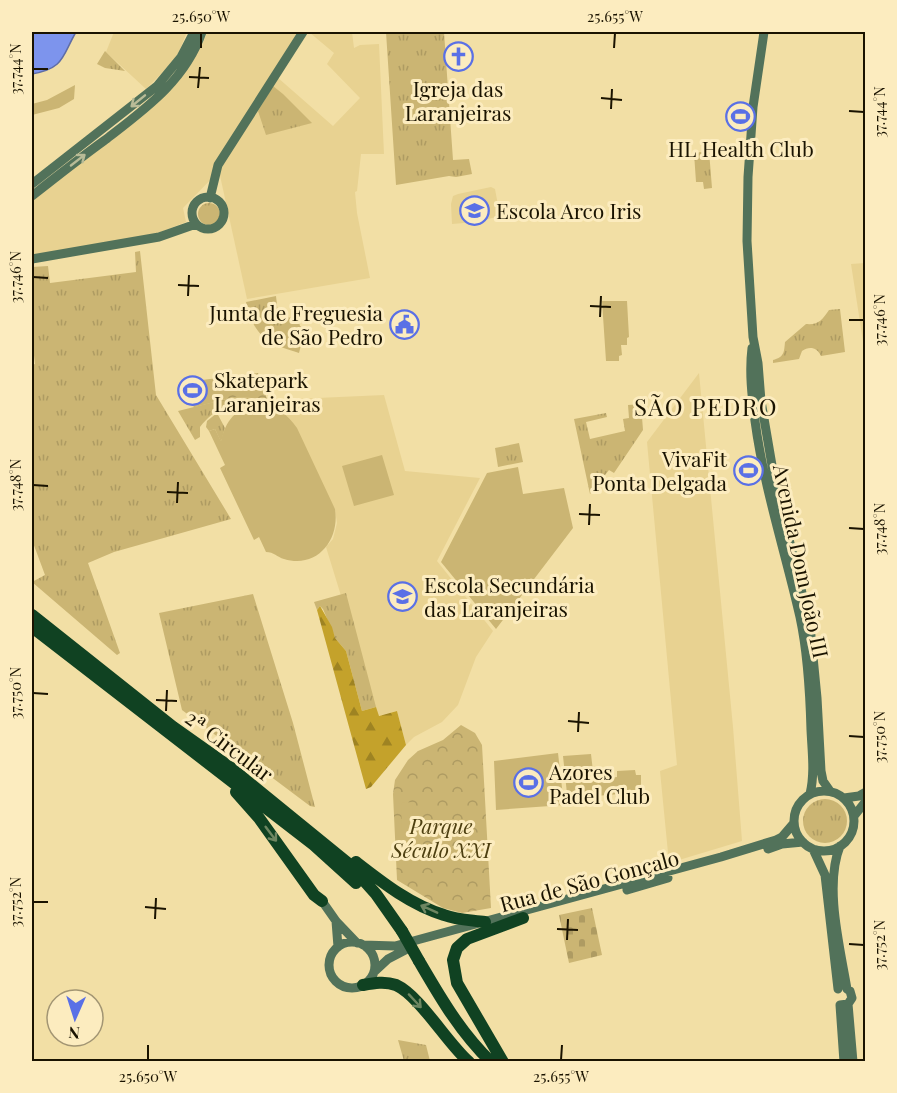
<svg xmlns="http://www.w3.org/2000/svg" width="897" height="1093" viewBox="0 0 897 1093" font-family="'Playfair Display',serif">
<style>
.built{fill:#e8d291}
.grass{fill:url(#grass-tufts)}
.forest{fill:url(#forest-firs)}
.cemetery{fill:url(#cemetery-stones)}
.park{fill:url(#park-crowns)}
.garden{fill:#cbb573}
.water{fill:#7d94ed;stroke:#5f6da6;stroke-width:1.5}
.lines{fill:none;stroke-linecap:round;stroke-linejoin:round}
.secondary{stroke:#52725a;stroke-width:9}
.highway{stroke:#104222;stroke-width:12}
.highway-bridge{stroke:#104222;stroke-width:12}
.oneway{stroke:#b8bb97}
.oneway2{stroke:#6e8661}
.ticks{fill:none;stroke:#1a1300;stroke-width:2}
.labels{text-anchor:middle;dominant-baseline:central;stroke-width:6;stroke-linejoin:round;paint-order:stroke}
.poi-label{font-size:21px;fill:#1a1300;stroke:#fcecbf;text-anchor:start}
.street-label{font-size:21px;fill:#1a1300;stroke:#fcecbf}
.park-label{font-size:21px;font-style:italic;fill:#4d3f10;stroke:#fcecbf}
.quarter-label{font-size:24px;letter-spacing:1.5px;fill:#1a1300;stroke:#fcecbf}
.neatline{fill:none;stroke:#1a1300;stroke-width:2}
.ticks-label{font-size:15px;text-anchor:middle;fill:#1a1300}
</style>
<defs>
<pattern id="grass-tufts" width="24" height="20" patternUnits="userSpaceOnUse" patternTransform="scale(1.5)"><rect width="24" height="20" fill="#cbb573"/><path d="M3 7l-1-3M5 7V3M7 7l1-3M15 17l-1-3M17 17v-4M19 17l1-3" fill="none" stroke="#ae9b62"/></pattern>
<pattern id="forest-firs" width="22" height="20" patternUnits="userSpaceOnUse" patternTransform="scale(1.5)"><rect width="22" height="20" fill="#c4a22b"/><path d="M5 1l3.5 6h-7zM16 11l3.5 6h-7z" fill="#9e8322"/></pattern>
<pattern id="cemetery-stones" width="16" height="16" patternUnits="userSpaceOnUse" patternTransform="scale(1.5)"><rect width="16" height="16" fill="#cbb573"/><path d="M2 7V4a2 2 0 0 1 4 0v3zM10 15v-3a2 2 0 0 1 4 0v3z" fill="#ae9b62"/></pattern>
<pattern id="park-crowns" width="20" height="18" patternUnits="userSpaceOnUse" patternTransform="scale(1.5)"><rect width="20" height="18" fill="#cbb573"/><path d="M2 6a3 3 0 1 1 6 0M12 15a3 3 0 1 1 6 0" fill="none" stroke="#ae9b62"/></pattern>
</defs>
<rect width="100%" height="100%" fill="#f2dfa5"/>
<path class="built" d="M114 32H187L178 54 163 72 146 89 106 52Z
M207 32H306L277 77 333 126 360 98 327 64 334 53 309 32H352L354 48 360 45 379 44 384 154H361L357 191 355 192 357 213 370 278 247 299 219 171 183 208 186 222 158 233 32 256V199L190 64 204 41Z
M491 187 495 189 500 216 476 222 452 224 451 204 453 196 458 194Z
M865 263 866 347 864 348 851 264Z
M699 373 733 727 742 841 669 863 660 771 677 765 647 442Z
M384 395 405 471 480 478 437 561 493 631 476 657 458 705 442 722 414 737 406 745 397 711 378 716 326 547 333 539 337 523 335 509 274 406 295 399Z"/>
<path class="grass" d="M386 32H444L453 160 469 159 472 174 456 177 449 176 396 185Z
M105 51 125 71 105 68 97 64Z
M273 86 283 94 312 123 266 135 258 111Z
M709 151 712 188 704 189 703 182H696L694 153Z
M198 214a11 11 0 1 1 22 0a11 11 0 1 1-22 0Z
M140 251 156 395 231 519 114 552 88 563 120 653 117 655 32 582 45 575 32 540V365L35 364 32 338V267L48 266 50 283 136 272 135 252Z
M276 296 278 314 291 318H298L300 326 305 329 299 353C266 343 254 336 246 302Z
M840 309 845 352 821 356C817 347 809 346 802 351L799 359 773 363V360C784 357 784 353 785 342L806 324C819 325 822 320 829 310Z
M234 397 255 398C232 401 215 408 200 427V437L195 440 178 411Z
M641 404 643 430 614 473 609 470 590 494 574 419 606 413 607 417 586 422 590 439 625 431 623 419 629 418 628 405Z
M217 413 225 428 221 442 215 429 209 431 206 427 207 421Z
M519 443 523 462 498 467 495 448Z
M346 593 376 707 362 711 346 651 335 638 323 609 320 606 317 610 314 602Z
M253 594 293 723 315 807 310 806 182 710 159 613Z
M803 821a22 22 0 1 1 44 0a22 22 0 1 1-44 0Z
M398 1040 426 1045 430 1061H404Z"/>
<path class="forest" d="M320 606 332 627 335 638 346 651 362 711 376 707 379 716 397 711 406 745 371 787 366 789 317 610Z"/>
<path class="cemetery" d="M592 908 602 955 569 963 559 915Z"/>
<path class="park" d="M258 373 267 399 234 397 194 407 184 387 186 382Z
M461 725 475 733 482 745 491 908 462 913 443 908 397 880 393 794 395 780 408 760 418 751 443 740Z"/>
<path class="garden" d="M75 85 74 99 59 108 32 115V104L47 100Z
M602 301H627L629 337 627 338V345H621L622 355 619 356V361H606Z
M248 375 251 393 215 397 213 379Z
M198 381 201 397 210 396 214 402 194 407 184 387 186 382Z
M260 404C278 407 287 414 297 428L335 509C340 540 317 569 284 559 277 557 274 552 266 552L259 537 254 540 220 468 225 465 209 431 215 429 221 441C226 419 237 407 260 404Z
M382 455 394 495 354 506 342 466Z
M518 467 523 494 564 488 573 528 496 629 441 562 487 473Z
M558 753 564 805 496 810 494 761Z
M591 754 594 780 617 777V771L635 770 636 775H641V790L636 792 634 801 623 802 620 794 596 796V801L568 803 563 756Z
M412 802 413 831H402L401 803Z"/>
<path class="water" d="M32 32H76C62 56 65 68 32 74Z"/>
<g class="lines">
<path class="secondary" d="M764 32 753 107 748 177 747 241 753 337 758 363 761 401 774 477 810 626 817 698 821 771 823 781 830 791
M32 184 157 86 181 57 194 32
M32 196C56 177 80 158 105 140 145 109 185 81 202 32
M192 213a16 16 0 1 1 32 0a16 16 0 1 1-32 0Z
M210 198 218 165 303 32
M32 259 159 237 196 224
M752 348C749 372 752 397 755 421 764 488 785 551 800 617 808 654 810 693 811 730 812 752 815 773 810 794
M794 821a30 30 0 1 1 60 0a30 30 0 1 1-60 0Z
M844 798 859 796 866 792
M854 816 866 801
M768 849 782 844 803 842
M813 849 825 875 838 989
M627 890 668 878
M322 901 336 921 357 943
M336 921 338 947
M329 965a23 23 0 1 1 46 0a23 23 0 1 1-46 0Z
M363 945 395 946 721 857 776 840 782 837 794 823
M374 972 388 959 411 947
M848 1004 853 1062
M840 1005 848 1004 852 998 850 991 847 989C840 947 824 886 840 846
M840 1005 844 1062"/>
<path class="highway" d="M32 615 173 727 231 768 350 865 376 894 402 931
M32 627 314 845 356 883
M236 792 259 818 314 895 322 901
M356 862C383 883 411 905 444 915 457 920 471 920 485 922
M419 961C440 997 460 1032 491 1062
M363 985C374 983 385 981 396 985 420 996 447 1043 469 1062
M503 1062 457 983 453 960 457 948 467 939 523 918"/>
<path class="highway-bridge" d="M402 931 419 961"/>
</g>
<defs><path id="oneway-shaft" d="M-6 0H5M1.5-3L5.5 0L1.5 3" fill="none" stroke-width="1.6" stroke-linecap="round" stroke-linejoin="round" transform="scale(1.5)"/></defs>
<g class="oneway">
<use href="#oneway-shaft" transform="translate(138 101) rotate(141)"/>
<use href="#oneway-shaft" transform="translate(78 160) rotate(-38)"/>
</g>
<g class="oneway2">
<use href="#oneway-shaft" transform="translate(271 834) rotate(53)"/>
<use href="#oneway-shaft" transform="translate(429 909) rotate(-156)"/>
<use href="#oneway-shaft" transform="translate(415 1001) rotate(47)"/>
</g>
<path class="ticks" d="M201 48V33M614 48 615 33M33 69H48M189 77 209 78M198 88 200 67M601 98 622 100M611 109 612 89M849 111 864 112M33 277 48 278M178 285 199 286M188 296 189 275M590 306 611 307M600 317 601 296M849 320H864M33 485 48 486M167 492 188 493M177 503 178 482M579 514 600 515M589 525 590 504M849 528 864 529M33 693 48 694M156 700 177 701M166 711 167 690M568 721 589 723M578 732 579 712M849 736 864 737M33 902H48M145 907 166 909M155 919 156 898M557 929 578 930M567 940 568 919M849 944 864 945M148 1060V1045M561 1060 562 1045"/>
<defs>
<symbol id="church-ring" viewBox="-11 -11 22 22"><circle r="9.5" fill="#fcecbf" stroke="#5a70e6" stroke-width="1.5"/><path d="M-1.2-6h2.4v3.5h3.3v2.4h-3.3V6h-2.4V-.1h-3.3v-2.4h3.3Z" fill="#5a70e6"/></symbol>
<symbol id="stadium-ring" viewBox="-11 -11 22 22"><circle r="9.5" fill="#fcecbf" stroke="#5a70e6" stroke-width="1.5"/><path d="M0-5a6.5 5 0 1 0 0 10a6.5 5 0 1 0 0-10ZM-3.5-1.8h7v3.6h-7Z" fill="#5a70e6"/></symbol>
<symbol id="school-ring" viewBox="-11 -11 22 22"><circle r="9.5" fill="#fcecbf" stroke="#5a70e6" stroke-width="1.5"/><path d="M0-5L7-2L0 1L-7-2ZM-4 1L0 2.5L4 1V4Q0 6-4 4Z" fill="#5a70e6"/></symbol>
<symbol id="civic-ring" viewBox="-11 -11 22 22"><circle r="9.5" fill="#fcecbf" stroke="#5a70e6" stroke-width="1.5"/><path d="M-.6-6.5H3V-4.5H.6V-3L4-1V1h2V6H-6V1h2V-1L-.6-3ZM-1.2 2.5V6h2.4V2.5Z" fill="#5a70e6"/></symbol>
</defs>
<g fill-rule="evenodd">
<use href="#church-ring" x="442" y="40" width="33" height="33"/>
<use href="#stadium-ring" x="724" y="100" width="33" height="33"/>
<use href="#school-ring" x="458" y="194" width="33" height="33"/>
<use href="#civic-ring" x="388" y="308" width="33" height="33"/>
<use href="#stadium-ring" x="176" y="374" width="33" height="33"/>
<use href="#stadium-ring" x="732" y="454" width="33" height="33"/>
<use href="#school-ring" x="386" y="580" width="33" height="33"/>
<use href="#stadium-ring" x="512" y="766" width="33" height="33"/>
</g>
<g class="labels">
<g class="poi-label">
<text x="458" y="88" text-anchor="middle">Igreja das<tspan x="458" dy="24">Laranjeiras</tspan></text>
<text x="741" y="148" text-anchor="middle">HL Health Club</text>
<text x="496" y="210">Escola Arco Iris</text>
<text x="383" y="312" text-anchor="end">Junta de Freguesia<tspan x="383" dy="24">de São Pedro</tspan></text>
<text x="214" y="379">Skatepark<tspan x="214" dy="24">Laranjeiras</tspan></text>
<text x="727" y="458" text-anchor="end">VivaFit<tspan x="727" dy="24">Ponta Delgada</tspan></text>
<text x="424" y="584">Escola Secundária<tspan x="424" dy="24">das Laranjeiras</tspan></text>
<text x="549" y="771">Azores<tspan x="549" dy="24">Padel Club</tspan></text>
</g>
<g class="street-label">
<text transform="translate(802 561) rotate(78)">Avenida Dom João III</text>
<text transform="translate(230 745) rotate(37)">2ª Circular</text>
<text transform="translate(589 880) rotate(-15)">Rua de São Gonçalo</text>
</g>
<g class="park-label">
<text x="441" y="825">Parque<tspan x="441" dy="24">Século XXI</tspan></text>
</g>
<g class="quarter-label">
<text x="706" y="406">SÃO PEDRO</text>
</g>
</g>
<rect width="897" height="1093" fill="none" stroke="#fcecbf" stroke-width="66"/>
<g transform="translate(75 1018) rotate(183)"><circle r="28" fill="#fcecbf" stroke="#a29573" stroke-width="1.5"/>
<path d="M0-4.5L10 22L0 15L-10 22Z" fill="#5a70e6"/>
<text y="-9" font-size="16" font-weight="bold" text-anchor="middle" fill="#1a1300">N</text>
</g>
<rect x="33" y="33" width="831" height="1027" class="neatline"/>
<g class="ticks-label">
<text x="201" y="22">25.650°W</text>
<text x="615" y="22">25.655°W</text>
<text transform="translate(16 69) rotate(-90)" y="5">37.744°N</text>
<text transform="translate(880 112) rotate(-90)" y="5">37.744°N</text>
<text transform="translate(16 277) rotate(-90)" y="5">37.746°N</text>
<text transform="translate(880 320) rotate(-90)" y="5">37.746°N</text>
<text transform="translate(16 485) rotate(-90)" y="5">37.748°N</text>
<text transform="translate(880 529) rotate(-90)" y="5">37.748°N</text>
<text transform="translate(16 693) rotate(-90)" y="5">37.750°N</text>
<text transform="translate(880 737) rotate(-90)" y="5">37.750°N</text>
<text transform="translate(16 902) rotate(-90)" y="5">37.752°N</text>
<text transform="translate(880 945) rotate(-90)" y="5">37.752°N</text>
<text x="148" y="1082">25.650°W</text>
<text x="561" y="1082">25.655°W</text>
</g>
</svg>
